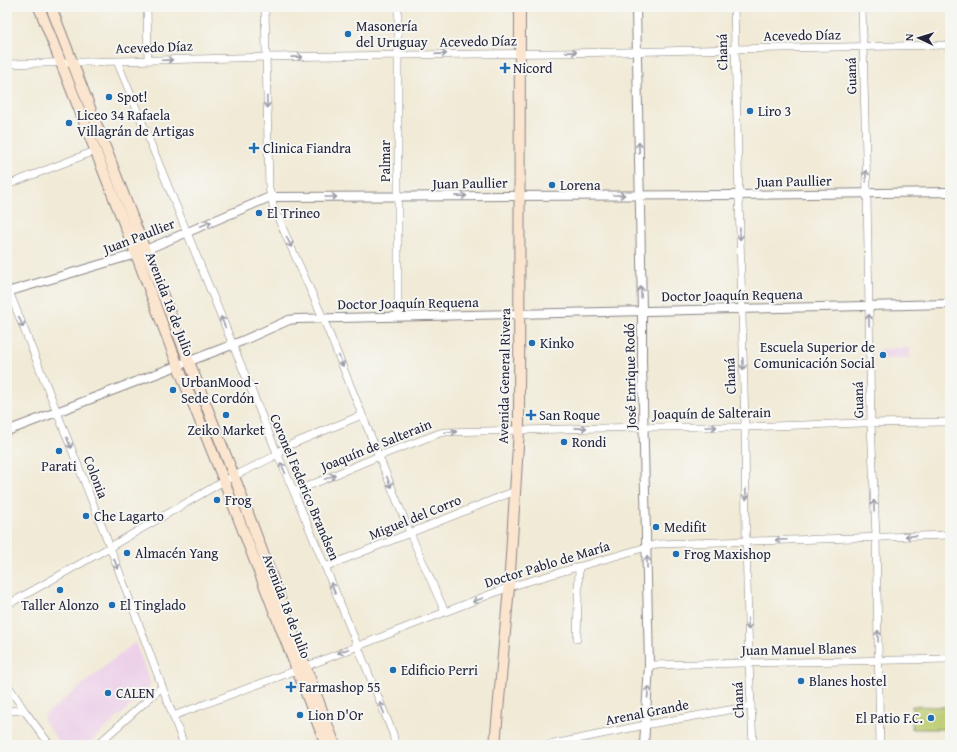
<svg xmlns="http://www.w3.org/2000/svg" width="957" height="752" viewBox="0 0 957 752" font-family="'Gentium Book Plus',serif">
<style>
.built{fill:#edd1e9}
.green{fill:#bbcb6e;stroke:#6e7654}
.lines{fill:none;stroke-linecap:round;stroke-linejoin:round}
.minor-casing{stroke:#8a8688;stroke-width:8}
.tertiary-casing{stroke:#8a8688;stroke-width:10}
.secondary-casing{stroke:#8a8688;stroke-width:12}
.minor{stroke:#fff;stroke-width:7}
.tertiary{stroke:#fff;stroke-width:8}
.secondary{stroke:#fbe5cf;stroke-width:10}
.oneway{stroke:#9c9ca7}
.poi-dot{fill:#1f6fb2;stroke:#f6f6f2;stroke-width:1.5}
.labels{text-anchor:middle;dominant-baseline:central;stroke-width:4;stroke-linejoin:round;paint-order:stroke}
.poi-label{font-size:14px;fill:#22223b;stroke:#f6f6f2;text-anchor:start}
.street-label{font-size:14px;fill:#22223b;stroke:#f6f6f2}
</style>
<rect width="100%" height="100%" fill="#f6f6f2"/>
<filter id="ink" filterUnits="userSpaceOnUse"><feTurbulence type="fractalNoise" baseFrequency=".025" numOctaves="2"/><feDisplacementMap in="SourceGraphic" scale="8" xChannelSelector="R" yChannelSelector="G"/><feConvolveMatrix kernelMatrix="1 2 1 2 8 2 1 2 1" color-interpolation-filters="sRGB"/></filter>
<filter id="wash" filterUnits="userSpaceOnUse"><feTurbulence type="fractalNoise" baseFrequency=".012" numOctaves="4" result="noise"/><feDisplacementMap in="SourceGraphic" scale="16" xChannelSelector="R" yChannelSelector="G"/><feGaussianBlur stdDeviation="0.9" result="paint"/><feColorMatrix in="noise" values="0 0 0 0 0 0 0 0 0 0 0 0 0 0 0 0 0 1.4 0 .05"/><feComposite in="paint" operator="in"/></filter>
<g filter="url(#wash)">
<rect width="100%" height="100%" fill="#f1ead6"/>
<path class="built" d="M910 348V358L879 359 878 349Z
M135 642 150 682 149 688 148 690 87 745H62L44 721V716Z"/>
<path class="green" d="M912 706 950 707V729H912Z"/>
</g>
<g filter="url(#ink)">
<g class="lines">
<defs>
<path id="minor" d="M147 7 148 60
M265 7 269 188 274 209 323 318 410 533 445 612
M734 7 745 427 746 541 749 663 753 745
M862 7 867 194 871 423 876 537 880 745
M117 61 277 453C318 546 355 640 393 734L395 745
M7 64 266 57 624 52 735 49 950 45
M7 185 95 151
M7 286 57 412 110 547 184 745
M398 316V7
M294 492 379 456 440 433 446 432 643 427H745L862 423 950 422
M325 567 515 491
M7 605 110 547 224 481 271 458 285 447 362 415
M577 639 579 566
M649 665 950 659
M7 684 24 710 50 745
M7 711 24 710
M173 716 297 670 509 587 657 544 950 535
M97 745 162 687
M549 745 645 725 751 706"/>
<path id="tertiary" d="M636 7 642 310V361L649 665 644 745
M7 292 136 254 270 197 739 195 950 192
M7 431 242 341 289 320 296 319 950 304"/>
<path id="secondary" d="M39 7 136 254 178 366 224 481 326 745
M51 7 145 250 234 476 335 745
M495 745 509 587 519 430 520 7"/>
</defs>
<use href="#minor" class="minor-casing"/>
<use href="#tertiary" class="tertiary-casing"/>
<use href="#secondary" class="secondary-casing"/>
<use href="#minor" class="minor"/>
<use href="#tertiary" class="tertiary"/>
<use href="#secondary" class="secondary"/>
</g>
<defs><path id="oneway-shaft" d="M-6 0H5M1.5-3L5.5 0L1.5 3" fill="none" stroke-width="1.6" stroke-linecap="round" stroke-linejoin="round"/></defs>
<g class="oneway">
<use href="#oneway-shaft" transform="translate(571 52) rotate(-1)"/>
<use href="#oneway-shaft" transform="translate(441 54) rotate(-1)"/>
<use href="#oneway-shaft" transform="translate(297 57) rotate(-1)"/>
<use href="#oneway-shaft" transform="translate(167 60) rotate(-2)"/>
<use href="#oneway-shaft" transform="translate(267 102) rotate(89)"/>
<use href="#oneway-shaft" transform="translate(639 148) rotate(-91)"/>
<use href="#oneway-shaft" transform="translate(866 176) rotate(-91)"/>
<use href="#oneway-shaft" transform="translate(619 195)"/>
<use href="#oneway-shaft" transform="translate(461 196) rotate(-1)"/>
<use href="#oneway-shaft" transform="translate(331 197)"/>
<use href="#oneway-shaft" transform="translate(206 224) rotate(-22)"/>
<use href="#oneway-shaft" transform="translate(740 234) rotate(89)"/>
<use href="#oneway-shaft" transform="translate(289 242) rotate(65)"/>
<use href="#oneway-shaft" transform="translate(641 292) rotate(-91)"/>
<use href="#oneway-shaft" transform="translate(869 320) rotate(-91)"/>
<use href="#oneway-shaft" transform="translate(21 322) rotate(68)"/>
<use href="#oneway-shaft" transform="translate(223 322) rotate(-113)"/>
<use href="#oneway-shaft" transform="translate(341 361) rotate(68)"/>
<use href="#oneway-shaft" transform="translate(743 364) rotate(88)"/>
<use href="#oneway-shaft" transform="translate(711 427)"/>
<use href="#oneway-shaft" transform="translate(581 428) rotate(-1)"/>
<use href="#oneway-shaft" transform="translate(451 432) rotate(-3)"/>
<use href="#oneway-shaft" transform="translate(69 443) rotate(69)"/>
<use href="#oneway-shaft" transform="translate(283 468) rotate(-114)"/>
<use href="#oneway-shaft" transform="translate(330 477) rotate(-22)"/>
<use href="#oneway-shaft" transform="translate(389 482) rotate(68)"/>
<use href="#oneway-shaft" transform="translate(746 494) rotate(89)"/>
<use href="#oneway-shaft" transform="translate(874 506) rotate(-92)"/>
<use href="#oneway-shaft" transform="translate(911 536) rotate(178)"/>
<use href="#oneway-shaft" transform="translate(781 540) rotate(178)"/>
<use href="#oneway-shaft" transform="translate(647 562) rotate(-91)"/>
<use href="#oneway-shaft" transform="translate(116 564) rotate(70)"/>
<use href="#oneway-shaft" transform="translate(333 588) rotate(-112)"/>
<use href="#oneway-shaft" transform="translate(478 600) rotate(159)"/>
<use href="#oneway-shaft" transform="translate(748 624) rotate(88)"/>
<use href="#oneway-shaft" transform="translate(878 636) rotate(-91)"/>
<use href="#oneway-shaft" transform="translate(343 651) rotate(158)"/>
<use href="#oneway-shaft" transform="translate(648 692) rotate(-86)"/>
<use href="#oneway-shaft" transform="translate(382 708) rotate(-112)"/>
</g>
</g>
<g class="poi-dot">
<circle cx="348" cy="34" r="4"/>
<path d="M503 62h4v4h4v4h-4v4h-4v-4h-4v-4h4z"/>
<circle cx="109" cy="97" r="4"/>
<circle cx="750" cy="111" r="4"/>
<circle cx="69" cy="123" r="4"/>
<path d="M252 142h4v4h4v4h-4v4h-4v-4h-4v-4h4z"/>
<circle cx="552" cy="185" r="4"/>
<circle cx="259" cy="213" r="4"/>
<circle cx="532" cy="343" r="4"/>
<circle cx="883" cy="355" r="4"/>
<circle cx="173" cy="390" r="4"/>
<circle cx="226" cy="415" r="4"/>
<path d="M529 409h4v4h4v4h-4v4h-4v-4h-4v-4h4z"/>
<circle cx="564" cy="442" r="4"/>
<circle cx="59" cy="451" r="4"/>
<circle cx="217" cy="500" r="4"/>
<circle cx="86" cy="516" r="4"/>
<circle cx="656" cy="527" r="4"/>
<circle cx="127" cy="553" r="4"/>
<circle cx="676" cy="554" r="4"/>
<circle cx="60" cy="590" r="4"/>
<circle cx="112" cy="605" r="4"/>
<circle cx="393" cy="670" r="4"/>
<circle cx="801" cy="681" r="4"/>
<path d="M289 681h4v4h4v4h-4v4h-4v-4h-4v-4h4z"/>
<circle cx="108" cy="693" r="4"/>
<circle cx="300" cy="715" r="4"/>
<circle cx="931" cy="718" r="4"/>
</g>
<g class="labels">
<g class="poi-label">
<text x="356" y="26">Masonería<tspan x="356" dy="16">del Uruguay</tspan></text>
<text x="513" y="68">Nicord</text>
<text x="117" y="97">Spot!</text>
<text x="758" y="111">Liro 3</text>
<text x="77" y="115">Liceo 34 Rafaela<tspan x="77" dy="16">Villagrán de Artigas</tspan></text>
<text x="263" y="148">Clinica Fiandra</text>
<text x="560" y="185">Lorena</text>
<text x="267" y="213">El Trineo</text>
<text x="540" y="343">Kinko</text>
<text x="875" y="347" text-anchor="end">Escuela Superior de<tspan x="875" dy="16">Comunicación Social</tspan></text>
<text x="181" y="382">UrbanMood -<tspan x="181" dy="16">Sede Cordón</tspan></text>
<text x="539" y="415">San Roque</text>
<text x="226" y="430" text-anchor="middle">Zeiko Market</text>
<text x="572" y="442">Rondi</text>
<text x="59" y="466" text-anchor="middle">Parati</text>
<text x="225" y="500">Frog</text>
<text x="94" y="516">Che Lagarto</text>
<text x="664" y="527">Medifit</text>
<text x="135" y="553">Almacén Yang</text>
<text x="684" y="554">Frog Maxishop</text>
<text x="60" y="605" text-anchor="middle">Taller Alonzo</text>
<text x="120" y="605">El Tinglado</text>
<text x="401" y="670">Edificio Perri</text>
<text x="809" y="681">Blanes hostel</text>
<text x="299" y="687">Farmashop 55</text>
<text x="116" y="693">CALEN</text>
<text x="308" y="715">Lion D'Or</text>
<text x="923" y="718" text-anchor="end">El Patio F.C.</text>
</g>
<g class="street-label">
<text transform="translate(802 35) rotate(-1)">Acevedo Díaz</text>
<text transform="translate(478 41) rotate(-1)">Acevedo Díaz</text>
<text transform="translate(154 47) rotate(-2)">Acevedo Díaz</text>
<text transform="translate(722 52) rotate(-91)">Chaná</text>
<text transform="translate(851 76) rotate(-91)">Guaná</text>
<text transform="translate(385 161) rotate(-90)">Palmar</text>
<text transform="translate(794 181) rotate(-1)">Juan Paullier</text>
<text transform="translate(470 183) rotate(-1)">Juan Paullier</text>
<text transform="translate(139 236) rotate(-21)">Juan Paullier</text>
<text transform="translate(732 295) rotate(-1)">Doctor Joaquín Requena</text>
<text transform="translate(408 303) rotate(-1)">Doctor Joaquín Requena</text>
<text transform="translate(170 304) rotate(69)">Avenida 18 de Julio</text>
<text transform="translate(504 376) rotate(-89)">Avenida General Rivera</text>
<text transform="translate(630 376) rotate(-91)">José Enrique Rodó</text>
<text transform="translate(730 376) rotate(-92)">Chaná</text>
<text transform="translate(858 400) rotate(-91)">Guaná</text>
<text transform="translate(712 413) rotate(-1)">Joaquín de Salterain</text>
<text transform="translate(376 445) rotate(-22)">Joaquín de Salterain</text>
<text transform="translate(96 477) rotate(69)">Colonia</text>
<text transform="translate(305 487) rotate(67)">Coronel Federico Brandsen</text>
<text transform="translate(415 517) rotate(-22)">Miguel del Corro</text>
<text transform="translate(547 564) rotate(-17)">Doctor Pablo de María</text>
<text transform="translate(287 606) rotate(69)">Avenida 18 de Julio</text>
<text transform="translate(799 649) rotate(-1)">Juan Manuel Blanes</text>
<text transform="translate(738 700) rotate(-92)">Chaná</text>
<text transform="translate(647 712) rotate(-11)">Arenal Grande</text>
</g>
</g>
<rect width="957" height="752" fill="none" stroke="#f6f6f2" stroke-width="24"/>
<g transform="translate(919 38) rotate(274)" stroke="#f6f6f2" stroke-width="3" paint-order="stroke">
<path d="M0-3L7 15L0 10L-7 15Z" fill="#22223b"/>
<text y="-6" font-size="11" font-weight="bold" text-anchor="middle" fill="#22223b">N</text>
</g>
</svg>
